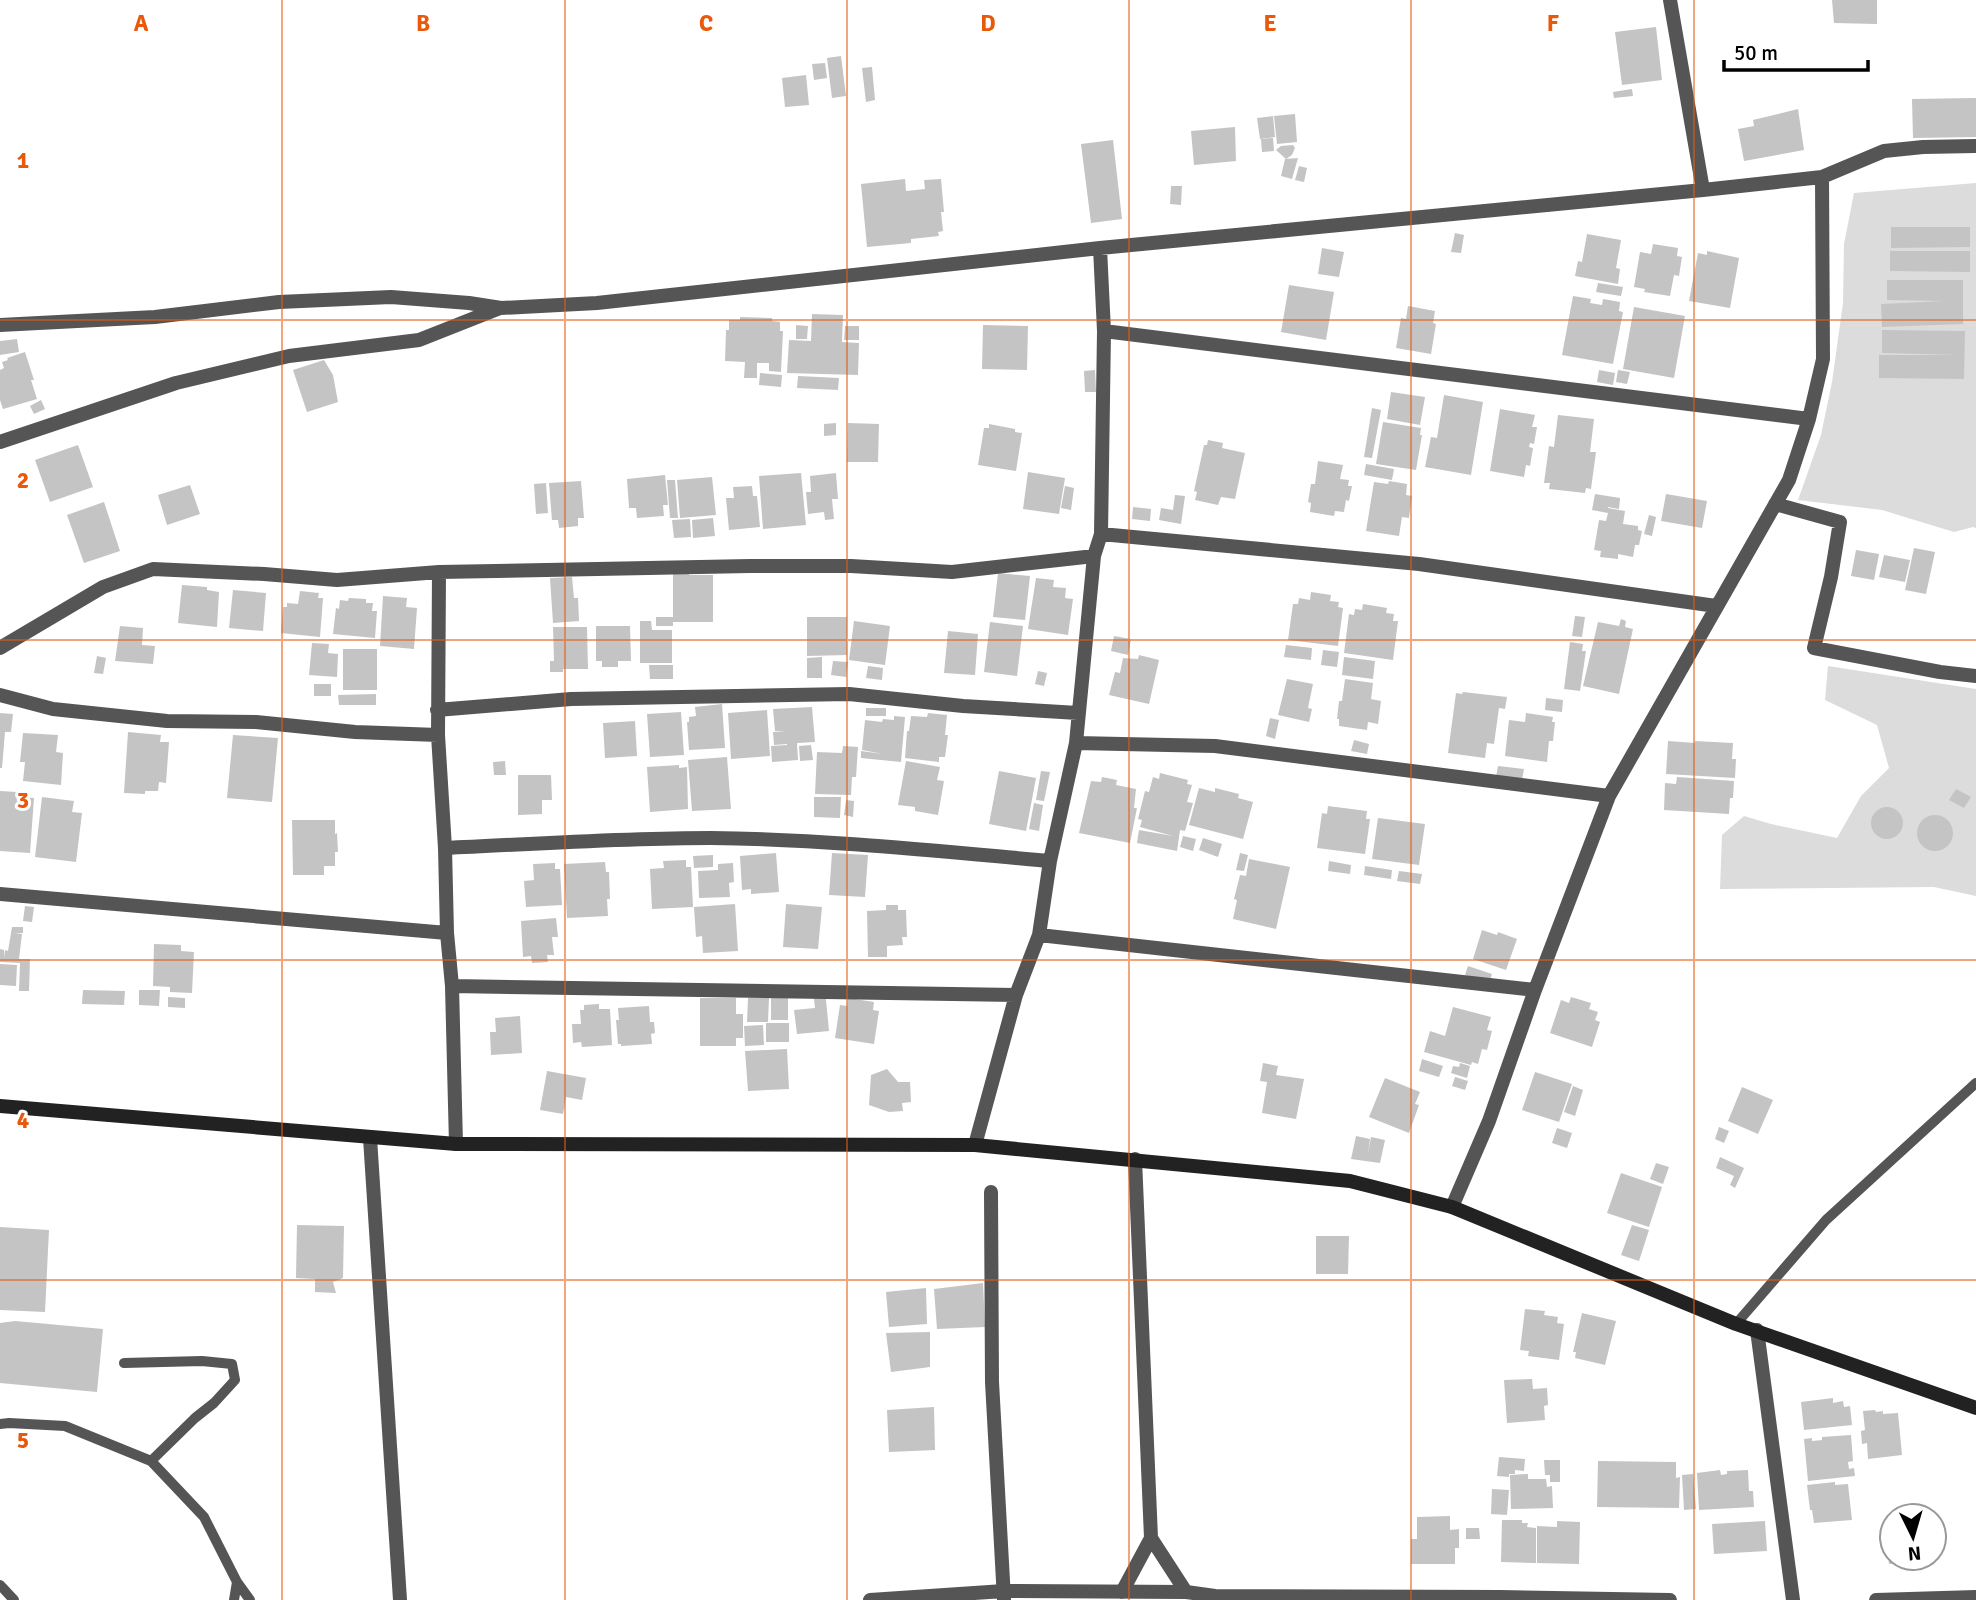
<svg xmlns="http://www.w3.org/2000/svg" width="1976" height="1600" viewBox="0 0 1976 1600" font-family="Signika,sans-serif">
<style>
.green{fill:#dcdcdc}
.building{fill:#c4c4c4}
.lines{fill:none;stroke-linecap:round;stroke-linejoin:round}
.lane{stroke:#555;stroke-width:10}
.street{stroke:#555;stroke-width:14}
.secondary{stroke:#222;stroke-width:14}
.grid{fill:none;stroke:#e8590c;stroke-width:2;stroke-opacity:0.55}
.grid-label{font-size:23px;text-anchor:middle;font-weight:bold;fill:#e8590c;stroke:#fff;stroke-width:6;stroke-linejoin:round;paint-order:stroke}
</style>
<rect width="100%" height="100%" fill="#fff"/>
<path class="green" d="M1976 183V528L1973 527 1954 532 1882 510 1798 500 1821 435 1832 382 1843 303 1844 244 1854 193Z
M1828 666 1976 689V896L1934 887 1720 889 1722 835 1744 816 1771 824 1837 838 1861 796 1889 768 1877 725 1825 700Z"/>
<path class="building" d="M1832 0H1877V24L1834 23Z
M1656 27 1662 80 1622 85 1615 32Z
M841 56 846 96 832 98 827 58Z
M825 63 827 78 814 80 812 64Z
M872 67 875 100 866 102 862 68Z
M806 75 809 105 785 107 782 78Z
M1632 89 1633 96 1614 98 1613 92Z
M1976 98V137L1913 138 1912 99Z
M1798 109 1804 150 1744 161 1738 129 1754 126 1753 120Z
M1295 114 1297 142 1277 144 1274 116Z
M1273 116 1275 137 1260 139 1257 118Z
M1235 127 1236 161 1194 165 1191 131Z
M1273 138 1274 151 1262 152 1261 139Z
M1113 140 1122 219 1091 223 1081 144Z
M1293 145 1295 148 1292 155 1286 159 1276 150 1281 146Z
M1298 158 1292 179 1281 176 1285 159Z
M1299 166 1307 168 1304 182 1295 180Z
M905 179 906 191 925 189 924 180 941 179 944 212H941L943 231 938 232 939 236 911 239V243L867 247 861 184Z
M1171 186H1182L1181 205 1170 204Z
M1891 227H1970V247L1891 248Z
M1455 233 1464 235 1461 253 1451 252Z
M1587 234 1621 240 1616 268 1620 269 1618 284 1575 276 1578 261 1582 262Z
M1653 244 1678 248 1677 256 1682 257 1679 276 1674 275 1670 296 1644 292 1645 289 1634 287 1640 252 1651 254Z
M1322 248 1344 252 1339 277 1318 274Z
M1707 251 1739 258 1730 308 1689 301 1698 253 1707 255Z
M1890 251H1970V272L1890 271Z
M1887 280H1963V324L1882 327 1881 304 1944 301 1887 300Z
M1598 283 1623 287 1621 296 1596 292Z
M1289 285 1334 292 1326 340 1281 332Z
M1573 296 1591 299 1590 303 1602 305 1603 299 1620 302 1619 311 1623 312 1613 364 1562 355Z
M1408 306 1435 311 1433 323 1436 324 1431 354 1396 348 1401 318 1406 319Z
M1634 307 1685 316 1674 378 1623 369Z
M812 314 843 315 842 342 859 343 858 375 787 373 789 340 811 341Z
M740 317 772 318V321L780 322V331H783L781 372 769 371V363H757V378H744L745 362 725 361 726 330H729V320H740Z
M796 325 808 326 807 339H796Z
M983 325 1028 326 1027 370 982 369Z
M845 326H859V340H844Z
M1882 330 1965 331 1964 379 1879 378V355H1959L1882 353Z
M17 339 19 352 0 355V341Z
M25 352 34 380H31L37 399 3 409 0 400V370L4 368 2 362 8 360 7 358Z
M324 360 333 375 338 402 307 412 293 370Z
M1095 370 1096 392H1085L1084 371Z
M1599 370 1615 373 1613 385 1597 382Z
M1618 370 1630 372 1627 384 1616 382Z
M760 373 782 375 781 387 759 385Z
M798 376 839 378 838 390 797 388Z
M1391 392 1425 397 1420 425 1387 419Z
M1444 395 1483 402 1471 475 1425 467 1431 437 1437 438Z
M41 400 45 409 34 414 30 406Z
M1372 408 1381 410 1372 458 1364 457Z
M1500 409 1535 415 1532 427H1537L1534 444 1530 443 1529 447 1533 448 1530 466 1526 465 1524 477 1490 471Z
M1558 415 1594 419 1590 452H1596L1591 489 1586 488 1585 493 1549 489 1550 483H1544L1549 446 1554 447Z
M1383 422 1421 428 1420 435H1422L1416 470 1376 464Z
M836 423V435L824 436V424Z
M848 423 879 424 878 462H847Z
M989 424 1015 429V432L1022 433 1016 471 978 465 984 428H989Z
M1208 440 1223 443 1222 448 1245 453 1235 499 1221 497 1218 505 1195 500 1197 492 1194 491 1204 445H1207Z
M78 445 93 487 50 502 35 460Z
M1318 461 1343 465 1340 479 1349 480 1348 486H1352L1349 501 1346 500 1344 512 1335 511 1334 516 1310 512 1311 503 1308 502 1311 484H1315Z
M1366 464 1394 469 1392 480 1364 475Z
M1028 472 1065 478 1059 514 1023 509Z
M801 473 806 525 763 529 759 476Z
M836 473 838 499H832L834 519 825 520 824 512 808 514 806 492H811L810 476Z
M665 475 668 505H663L664 516 637 518 636 508H629L627 479Z
M712 477 716 515 680 518 677 480Z
M667 480H675L678 518H670Z
M581 481 584 518H578V526L559 528 558 520H552L549 483Z
M1389 481 1407 484 1406 495 1412 496 1409 518 1402 517 1399 536 1366 531 1374 482 1388 484Z
M546 483 548 513 536 514 534 484Z
M190 485 200 514 167 525 158 495Z
M752 486 753 496H757L760 527 729 530 726 498H734L733 487Z
M1065 486 1074 488 1071 510 1061 508Z
M1595 494 1620 498 1619 509 1608 507V508L1625 511 1623 524 1638 526V530L1642 531 1639 545H1635L1633 557 1618 554V559L1600 557 1601 551 1594 550 1599 520 1606 521 1608 513 1592 510Z
M1666 494 1707 501 1702 528 1661 521Z
M1175 495 1185 496 1181 524 1159 520 1161 508 1173 510Z
M104 502 120 551 84 563 67 515Z
M1133 507 1151 509 1150 521 1132 519Z
M1649 515 1656 517 1652 536 1644 534Z
M713 518 715 536 693 538 692 520Z
M690 519 691 537 674 538 672 520Z
M1914 548 1935 552 1926 594 1905 590Z
M1856 550 1879 554 1874 580 1851 576Z
M1884 555 1910 560 1905 582 1879 577Z
M673 568H689V575H713V622H673V626H656V617H673Z
M998 573 1030 576 1025 620 993 617Z
M572 577 574 598H578L579 621 553 623 550 578Z
M1036 578 1054 580 1053 587 1066 588 1065 598 1073 599 1068 635 1028 629Z
M182 585 207 587V590L219 592 217 627 178 623Z
M233 590 266 593 263 631 229 628Z
M300 591 319 593 318 598H323L320 637 281 633 283 607H287V603L298 604Z
M1311 592 1331 595 1330 601 1339 602 1338 607 1343 608 1338 646 1288 640 1293 604H1298L1299 598 1310 600Z
M383 596 407 598 406 607 417 608 414 649 380 646Z
M349 598 366 599V603H373L372 611H377L375 638 333 634 336 608 339 609 340 600 348 601Z
M1363 604 1387 608 1386 613 1394 614 1393 621H1398L1393 660 1344 653 1349 614 1354 615 1355 609 1362 610Z
M1575 616 1585 617 1582 637 1572 636Z
M807 617H847V655L807 656Z
M1621 619 1626 621 1625 627 1633 629 1619 694 1583 686 1598 622 1619 626Z
M640 621H651L652 630H672V663H640Z
M854 621 890 626 885 665 849 660Z
M990 622 1023 626 1017 676 984 672Z
M120 626 143 628 142 645 155 646 153 664 115 661Z
M596 626H630L631 661H618V667H602V661H596Z
M553 627H587L588 669H563V672H550V661H554Z
M948 631 978 634 975 675 944 673Z
M1114 636 1131 639 1128 655 1111 651Z
M1570 642 1583 644 1582 651H1586L1580 691 1564 689Z
M312 643 329 644 328 653 338 654 337 677 309 675Z
M1286 645 1312 648 1311 660 1284 657Z
M343 649H377V690H343Z
M1323 650 1339 652 1337 667 1321 665Z
M1139 655 1159 660 1149 704 1109 695 1115 672 1120 673 1123 658 1138 659Z
M97 656 106 658 103 674 94 673Z
M822 657V678H807V658Z
M1344 657 1375 661 1373 679 1342 675Z
M833 661 848 662 846 677 831 675Z
M649 665H673V679H650Z
M868 666 883 668 882 680 866 678Z
M1038 671 1047 673 1044 686 1035 684Z
M1287 679 1313 684 1308 708 1312 709 1309 722 1278 715Z
M1345 679 1373 683 1371 699 1381 701 1378 724 1368 722 1367 730 1339 726V719H1337L1339 701H1342Z
M314 684H331V696H314Z
M1463 692 1507 697 1505 709 1499 708 1494 744 1487 743 1485 758 1448 753 1456 693 1462 694Z
M376 694V705H339L338 695Z
M1546 698 1563 700 1562 712 1545 710Z
M722 704 725 748 689 750 687 722H689V717L696 716 695 707Z
M812 707 815 742 797 743 798 760 772 762 771 746 787 745V744L774 745 773 732 786 731H775L773 709Z
M866 708H886V716H866Z
M767 710 770 756 731 759 728 713Z
M681 712 684 755 650 757 647 714Z
M0 713 13 714 11 732H5L2 768H0Z
M928 713 947 715 945 735H948L945 757H939V762L905 758 907 731H909L911 716 927 717Z
M1526 713 1553 717 1552 722H1555L1553 741H1549L1547 762 1505 756 1509 720 1525 722Z
M894 716 905 717 901 762 861 758V751L883 754 862 750 865 720 882 722 883 719 894 720Z
M1270 718 1279 720 1275 739 1266 736Z
M635 721 637 756 605 758 603 723Z
M128 732 161 735 160 742H169L166 783 159 782 158 791H145V794L124 793Z
M23 733 58 735 56 752 63 753 61 785 23 781 25 762H20Z
M233 735 278 738 272 802 227 798Z
M1354 740 1369 744 1367 754 1351 751Z
M1668 741 1695 743V741L1733 743 1732 759H1736L1735 778 1666 774Z
M811 745 813 760 800 761 799 746Z
M843 746 858 747 856 777H852L851 795 815 794 817 752 842 753Z
M727 757 731 809 692 811 688 760Z
M505 761 506 775H494L493 762Z
M906 761 940 767 937 780 944 781 938 815 915 811V807L898 805Z
M679 765V768L687 767 688 809 650 812 647 767Z
M1498 766 1524 769 1522 780 1496 777Z
M999 771 1036 778 1026 831 989 824Z
M1041 771 1050 772 1044 801 1036 800Z
M1160 773 1188 780 1187 784 1192 785 1187 802 1193 803 1185 831 1180 830 1177 851 1137 843 1139 830 1173 836 1140 827 1142 820 1138 819 1145 791 1149 792 1153 777 1159 779Z
M518 775H551L552 800H542V814L518 815Z
M1102 777 1117 780 1116 785 1136 789 1134 808H1137L1130 843 1079 833 1091 781 1101 782Z
M1677 777 1734 781 1733 798H1730L1729 814 1664 810 1665 783 1676 784Z
M1199 788 1215 792V788L1239 794 1238 798 1253 802 1243 839 1189 825Z
M1956 789 1971 797 1964 808 1949 800Z
M0 791 17 792V797L34 798 30 853 0 851Z
M42 797 74 801 72 812 82 813 76 862 35 857Z
M814 797H841L840 818 814 817Z
M846 800 854 801 853 817 844 815Z
M1034 803 1043 805 1039 831 1029 829Z
M1328 806 1367 811 1366 819H1370L1365 854 1317 848 1322 813 1327 814Z
M1871 823a16 16 0 1 1 32 0a16 16 0 1 1-32 0Z
M1917 833a18 18 0 1 1 36 0a18 18 0 1 1-36 0Z
M1378 818 1425 824 1419 865 1372 859Z
M292 820H335V834L337 833 338 852H335V866H324V875H293Z
M1183 836 1196 839 1193 851 1180 847Z
M1203 838 1222 844 1218 857 1199 850Z
M776 853 779 892 751 894V889L742 890 740 856Z
M832 853 868 855 865 897 829 895Z
M1240 853 1248 855 1244 871 1236 870Z
M713 855V867L694 868 693 856Z
M1249 859 1290 867 1276 929 1233 919 1237 900 1234 899 1240 875 1246 876Z
M686 860V867H691L693 907 652 909 650 869 664 868 663 861Z
M1329 861 1351 865 1350 874 1328 871Z
M605 862 606 872H609L610 899H607L608 916 567 918 564 864Z
M555 863V869H560L562 905 526 907 524 881 534 880 533 864Z
M733 863 734 882 729 883 730 897 699 898 698 871 718 870V864Z
M1365 866 1392 870 1391 879 1364 875Z
M1399 871 1422 874 1420 884 1397 881Z
M735 904 738 951 703 953 702 936 696 937 694 907Z
M786 904 822 907 818 949 783 947Z
M886 905H898V910H906L907 937H902L903 945 887 946V957H868L867 911 886 910Z
M25 906 34 907 32 922 23 921Z
M556 918 558 937H552L554 955H547L548 962 532 963 531 956 523 957 521 921Z
M12 927H23V933H15L22 934 19 959H30L29 991H19L20 963 0 962V949L4 950V958L5 950 8 951Z
M1482 930 1497 935 1498 932 1517 939 1506 970 1473 959Z
M154 944 181 945V951L194 952 192 993 170 992V987L153 986Z
M0 964 17 965 16 986 0 985Z
M1468 966 1492 974 1489 983 1465 975Z
M825 989 829 1031 797 1034 794 1010 815 1008 813 990Z
M83 990 125 991 124 1005 82 1004Z
M139 990H160L159 1006 139 1005Z
M168 997 185 998V1008L168 1007Z
M771 997H788V1020H771Z
M1571 997 1591 1003 1589 1009 1598 1012 1595 1020 1600 1022 1592 1047 1550 1033 1561 1000 1569 1003Z
M700 998H736V1014H743V1038H736V1046H700Z
M748 998H769L768 1022H747Z
M848 998 874 1002 873 1010 879 1011 874 1044 835 1038 840 1005 847 1006Z
M599 1004V1009H610L612 1045 582 1047 581 1042 573 1043 572 1024H581L580 1010H584V1005Z
M649 1006 650 1022H654L655 1033 651 1034 652 1044 621 1046V1044H618L616 1020H619L618 1008Z
M1453 1007 1491 1017 1487 1030 1492 1031 1487 1050 1482 1049 1478 1064 1472 1062 1471 1065 1424 1052 1430 1031 1445 1036Z
M520 1016 522 1053 491 1055 490 1032H496L495 1018Z
M766 1023H789V1042H766Z
M763 1025 764 1045 745 1046 744 1026Z
M787 1049 789 1089 748 1091 745 1051Z
M1422 1059 1443 1066 1439 1077 1419 1071Z
M1263 1063 1278 1066 1276 1075 1304 1079 1296 1119 1262 1113 1267 1082 1260 1081Z
M1460 1063 1470 1066 1467 1078 1451 1073 1453 1066 1459 1067Z
M887 1069 898 1082H910L911 1102 902 1103 903 1111 889 1112 869 1105 871 1075Z
M547 1071 586 1078 582 1100 566 1097 563 1114 540 1110Z
M1535 1072 1572 1084 1559 1122 1522 1110Z
M1455 1077 1468 1081 1465 1090 1452 1086Z
M1385 1078 1420 1092 1415 1104 1419 1105 1409 1133 1369 1117Z
M1573 1086 1583 1090 1575 1116 1564 1112Z
M1742 1087 1773 1100 1758 1134 1728 1121Z
M1719 1127 1729 1131 1724 1143 1715 1139Z
M1557 1128 1572 1133 1567 1148 1552 1143Z
M1356 1136 1370 1139 1368 1154 1371 1137 1385 1140 1380 1163 1351 1159Z
M1720 1157 1744 1168 1735 1188 1730 1185 1734 1176 1716 1168Z
M1656 1163 1669 1167 1663 1184 1650 1179Z
M1621 1173 1662 1187 1649 1227 1607 1213Z
M297 1225 344 1226 343 1278 333 1282 336 1293 315 1292V1279L296 1278Z
M1632 1225 1649 1230 1639 1261 1621 1255Z
M0 1227 49 1230 45 1312 0 1310Z
M1316 1236H1349L1348 1274H1316Z
M983 1283 985 1327 937 1329 934 1289Z
M926 1288 927 1324 889 1327 886 1292Z
M1525 1309 1545 1311 1544 1315 1558 1317 1557 1323 1564 1324 1559 1360 1528 1356 1529 1351 1520 1350Z
M1582 1313 1616 1321 1605 1365 1575 1358 1576 1352H1573Z
M15 1321 103 1329 97 1392 0 1383V1323Z
M930 1332V1367L891 1372 886 1333Z
M1532 1379 1533 1389 1547 1388 1548 1405 1544 1406 1545 1420 1507 1423 1504 1380Z
M1833 1398V1403L1843 1401 1844 1407 1850 1406 1852 1425 1804 1430 1801 1402Z
M934 1407 935 1450 889 1452 887 1410Z
M1875 1410 1876 1412 1883 1411V1414L1898 1413 1902 1455 1868 1459 1867 1443 1862 1444 1861 1431 1865 1430 1863 1411Z
M1851 1435 1853 1461 1848 1462 1849 1469 1854 1468 1855 1476 1808 1481 1804 1439 1812 1438V1441L1822 1440V1437Z
M1499 1457 1525 1459 1524 1471 1515 1470V1474H1509V1477L1497 1476Z
M1544 1460H1560V1482H1550V1475H1545Z
M1598 1461 1676 1462V1478L1680 1477 1679 1508 1597 1507Z
M1720 1470 1721 1475 1727 1474V1471L1748 1470 1749 1491H1753L1754 1507 1699 1510 1697 1473Z
M1528 1474V1479H1546L1547 1487 1552 1486 1553 1508 1511 1509 1510 1475Z
M1693 1474 1696 1509 1684 1510 1682 1475Z
M1835 1482V1485L1848 1484 1852 1520 1814 1523 1812 1510H1810L1807 1485Z
M1492 1489 1509 1490 1507 1515 1491 1514Z
M1450 1516V1530L1459 1529V1548H1455V1564H1411V1539H1417V1517Z
M1892 1518V1558H1927V1560L1889 1564 1884 1519Z
M1502 1520H1522V1523H1528L1527 1527 1536 1528V1563L1501 1562Z
M1557 1521 1580 1522 1579 1564 1537 1563V1526L1557 1527Z
M1765 1521 1767 1551 1714 1554 1712 1524Z
M1466 1528H1479L1480 1539H1466Z"/>
<g class="lines">
<path class="lane" d="M1736 1324 1826 1220 1976 1083
M124 1363 202 1361 232 1364 235 1380 214 1403 195 1418 151 1461
M0 1424 9 1423 65 1426 151 1461 204 1517 237 1582 250 1600
M0 1585 14 1600
M234 1600 237 1582"/>
<path class="street" d="M1670 0 1703 190
M0 325 155 317 279 302 391 297 469 303 501 308 597 303 1100 248 1703 190 1822 177 1884 151 1923 147 1976 146
M1104 331 1809 419
M0 442 176 383 289 356 419 340 500 308
M1775 504 1840 522 1831 577 1814 648 1940 672 1976 676
M1101 534 1419 564 1716 606
M439 572 438 735 445 848 447 933 452 986 456 1144
M0 648 103 587 153 569 264 574 337 580 439 572 750 566H851L952 572 1094 556
M0 695 53 709 167 721 256 722 355 732 438 735
M437 710 571 699 849 694 963 706 1078 713
M1076 743 1215 746 1609 796
M445 848C534 844 622 838 711 838 824 839 937 851 1050 861
M0 894 447 933
M1039 935 1535 990
M452 986 1016 995
M370 1138 400 1600
M975 1145 1016 995 1039 935 1050 861 1076 743 1094 556 1101 534 1104 331 1100 248
M1135 1159 1151 1538 1186 1592
M991 1192 992 1382 1004 1599
M1452 1207 1489 1121 1535 990 1609 796 1789 480 1809 419 1823 359 1822 177
M1757 1330 1793 1600
M1122 1592 1151 1538
M870 1600 1004 1591 1186 1592 1215 1596 1500 1597 1670 1600
M1876 1600 1976 1597"/>
<path class="secondary" d="M0 1106 456 1144 975 1145 1350 1181 1452 1207 1736 1324 1976 1408"/>
</g>
<path class="grid" d="M282 0V1600M565 0V1600M847 0V1600M1129 0V1600M1411 0V1600M1694 0V1600M0 320H1976M0 640H1976M0 960H1976M0 1280H1976"/>
<g class="grid-label">
<text x="141" y="31">A</text>
<text x="423" y="31">B</text>
<text x="706" y="31">C</text>
<text x="988" y="31">D</text>
<text x="1270" y="31">E</text>
<text x="1553" y="31">F</text>
<text x="23" y="168">1</text>
<text x="23" y="488">2</text>
<text x="23" y="808">3</text>
<text x="23" y="1128">4</text>
<text x="23" y="1448">5</text>
</g>
<g transform="translate(1913 1537) rotate(175)"><circle r="33" fill="#ffffff" stroke="#999999" stroke-width="2"/>
<path d="M0-5L12 26L0 18L-12 26Z" fill="#000000"/>
<text y="-10" font-size="19" font-weight="bold" text-anchor="middle" fill="#000000">N</text>
</g>
<path d="M1724 60v10h144v-10" fill="none" stroke="#000000" stroke-width="3.5"/>
<text x="1734" y="60" font-size="21" fill="#000000" stroke="#ffffff" stroke-width="5" paint-order="stroke">50 m</text>
</svg>
